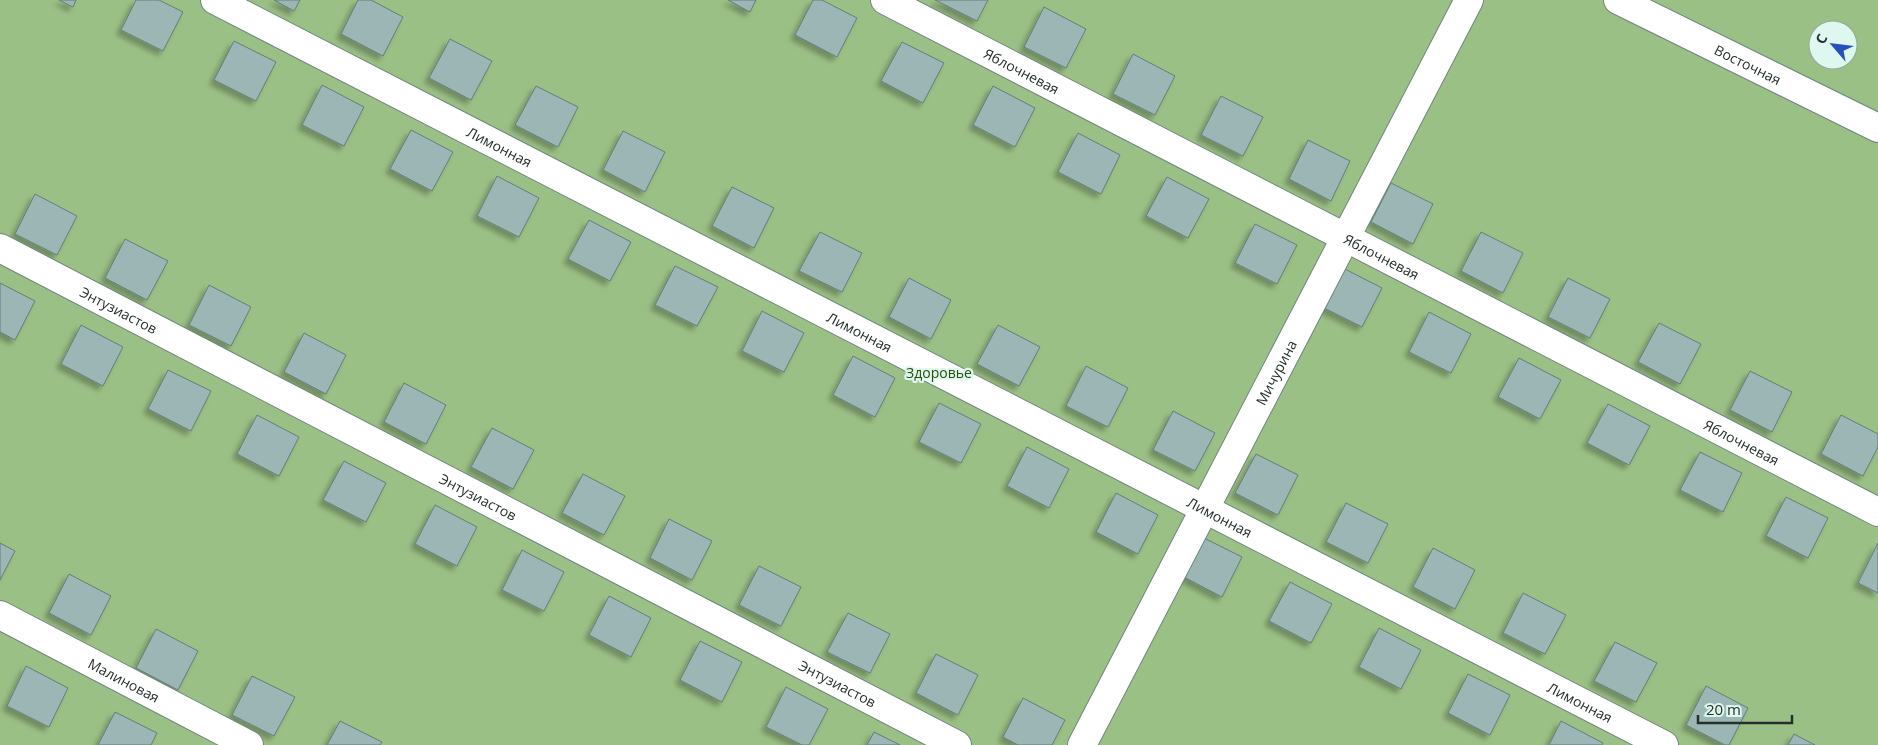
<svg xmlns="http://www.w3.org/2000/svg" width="1878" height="745" viewBox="0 0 1878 745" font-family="'Open Sans',sans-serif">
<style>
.green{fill:#9bc085;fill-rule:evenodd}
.building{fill:#9bb6b4;stroke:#637d7b;filter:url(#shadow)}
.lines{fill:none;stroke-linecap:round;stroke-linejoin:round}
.minor-casing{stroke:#6f867e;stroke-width:30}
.minor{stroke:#fff;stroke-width:28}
.labels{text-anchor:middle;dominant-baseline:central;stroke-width:4.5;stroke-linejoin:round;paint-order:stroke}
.street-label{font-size:14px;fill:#252f2c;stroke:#def8ef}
.park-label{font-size:14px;fill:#294d09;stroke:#def8ef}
</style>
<defs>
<filter id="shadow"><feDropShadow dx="-4.5" dy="4.5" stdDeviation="2.5" flood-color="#0004"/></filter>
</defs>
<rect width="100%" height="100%" fill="#d1ebe1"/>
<path class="green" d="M0 0H1878V745H0ZM1818 30H1848V60H1818Z"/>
<path class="building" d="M59 0H76L73 7Z
M136 0H159L183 12 163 51 121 30Z
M274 0H300L294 11Z
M358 0H371L403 17 383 56 341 34Z
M728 0H756L750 12Z
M813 0H822L857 18 837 57 795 35Z
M935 0H988L977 21Z
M1044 7 1086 29 1066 68 1024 47Z
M450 39 492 61 471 100 429 78Z
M234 41 276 62 256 101 214 80Z
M902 42 944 63 923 103 881 81Z
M1133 54 1175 76 1155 115 1113 94Z
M322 85 364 107 344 146 302 125Z
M536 86 578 107 558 147 515 125Z
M993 86 1035 108 1015 147 973 125Z
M1221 96 1263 117 1243 156 1201 135Z
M411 130 453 152 432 191 390 169Z
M623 131 665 152 645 192 603 170Z
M1078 133 1120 155 1101 194 1058 172Z
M1308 140 1350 161 1331 201 1289 179Z
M497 176 539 198 519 237 477 216Z
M1167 177 1209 199 1188 238 1146 216Z
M1391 183 1433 204 1413 244 1371 222Z
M732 187 774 208 754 248 712 226Z
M35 194 77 216 57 255 15 234Z
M589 220 631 242 610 281 568 259Z
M1255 224 1297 245 1277 284 1235 263Z
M820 232 862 253 842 292 799 271Z
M1481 232 1523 253 1503 293 1461 271Z
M125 239 168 261 147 300 105 278Z
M675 266 718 287 697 326 655 305Z
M1339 266 1382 288 1362 327 1320 306Z
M909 278 951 300 931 339 889 317Z
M1568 278 1610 299 1590 338 1548 317Z
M0 283 35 301 15 340 0 332Z
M209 285 251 307 231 346 189 325Z
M762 311 804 333 784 372 742 351Z
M1429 312 1471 334 1451 373 1409 352Z
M1659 323 1701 344 1680 384 1638 362Z
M81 325 123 347 103 386 61 364Z
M998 325 1040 347 1019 386 977 364Z
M304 333 346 355 326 394 284 372Z
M853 356 895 378 875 417 833 395Z
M1519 358 1561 380 1540 419 1498 397Z
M1086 366 1128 388 1108 427 1066 406Z
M168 370 211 391 191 431 148 409Z
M1750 371 1792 392 1772 432 1730 410Z
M404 383 446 405 426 444 384 422Z
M939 403 981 424 961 463 919 442Z
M1608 404 1650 426 1629 465 1587 443Z
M1173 411 1215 433 1195 471 1153 450Z
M257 415 299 437 279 476 237 454Z
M1841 415 1878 434V447L1863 476 1821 454Z
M492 428 534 450 513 489 471 467Z
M1027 447 1069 469 1049 508 1007 486Z
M1700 452 1742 473 1723 512 1680 490Z
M1256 454 1298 475 1278 515 1235 493Z
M344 461 386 483 366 522 323 500Z
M583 474 625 496 604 535 562 513Z
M1116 493 1158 515 1138 554 1096 532Z
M1786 497 1828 518 1808 558 1766 536Z
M1346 503 1388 524 1368 563 1326 542Z
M435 505 477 527 457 566 415 544Z
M669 519 712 541 692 580 650 558Z
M1200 536 1242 557 1222 597 1180 575Z
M0 543 15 551 0 580Z
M1878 543V593L1858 583Z
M1433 548 1475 570 1455 609 1413 587Z
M522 550 564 572 544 611 502 590Z
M759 566 801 587 781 626 739 605Z
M69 574 111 596 91 635 49 613Z
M1290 582 1332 604 1311 643 1269 621Z
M1523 593 1566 615 1545 654 1503 633Z
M609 596 651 618 631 657 589 635Z
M848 613 890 634 870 673 827 652Z
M1379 628 1421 650 1401 689 1359 667Z
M156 629 198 651 178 690 136 668Z
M700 641 742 662 722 702 680 680Z
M1615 642 1657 663 1636 702 1594 681Z
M936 654 978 675 958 715 916 693Z
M26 666 68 688 49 727 7 706Z
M1468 674 1510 695 1490 735 1448 713Z
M252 676 295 697 274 736 232 715Z
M1706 686 1748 708 1729 745H1725L1686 725Z
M786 687 828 709 809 745H802L766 727Z
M1023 698 1065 720 1052 745H1018L1003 737Z
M115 712 157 733 151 745H98Z
M340 721 382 742 380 745H327Z
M1561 721 1603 743 1602 745H1549Z
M874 732 900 745H867Z
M1794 734 1815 745H1788Z"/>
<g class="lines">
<defs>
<g id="minor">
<path id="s1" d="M215 0 1664 745"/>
<path id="s2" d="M885 0 1878 512"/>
<path id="s3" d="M1618 0 1878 128"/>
<path id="s4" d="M0 248 957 745"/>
<path id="s5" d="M0 615 249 745"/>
<path id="s6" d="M1082 745 1469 0"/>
</g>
</defs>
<use href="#minor" class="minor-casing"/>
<use href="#minor" class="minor"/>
</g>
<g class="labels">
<g class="street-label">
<text stroke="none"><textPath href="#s3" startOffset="145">Восточная</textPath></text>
<text stroke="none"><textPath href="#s2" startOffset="154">Яблочневая</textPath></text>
<text stroke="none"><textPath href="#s1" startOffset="320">Лимонная</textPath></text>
<text stroke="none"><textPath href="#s2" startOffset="559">Яблочневая</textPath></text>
<text stroke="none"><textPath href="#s4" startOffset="134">Энтузиастов</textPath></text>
<text stroke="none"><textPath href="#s1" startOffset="725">Лимонная</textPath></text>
<text stroke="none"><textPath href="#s6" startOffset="420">Мичурина</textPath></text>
<text stroke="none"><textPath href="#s2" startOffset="964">Яблочневая</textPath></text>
<text stroke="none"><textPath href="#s4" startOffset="539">Энтузиастов</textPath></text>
<text stroke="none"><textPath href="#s1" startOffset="1130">Лимонная</textPath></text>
<text stroke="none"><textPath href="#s5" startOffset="140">Малиновая</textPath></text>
<text stroke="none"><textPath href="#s4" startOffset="944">Энтузиастов</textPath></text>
<text stroke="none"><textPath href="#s1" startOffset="1535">Лимонная</textPath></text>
</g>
<g class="park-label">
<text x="939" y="372">Здоровье</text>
</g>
</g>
<g transform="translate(1833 45) rotate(298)"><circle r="24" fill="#def8ef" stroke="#94a8a1"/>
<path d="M0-4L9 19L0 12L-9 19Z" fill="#2550be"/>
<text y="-8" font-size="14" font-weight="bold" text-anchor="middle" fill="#252f2c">С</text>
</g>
<path d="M1698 715v8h94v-8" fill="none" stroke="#252f2c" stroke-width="2.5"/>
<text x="1706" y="715" font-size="15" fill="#252f2c" stroke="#def8ef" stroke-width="4" paint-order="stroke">20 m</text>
</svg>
